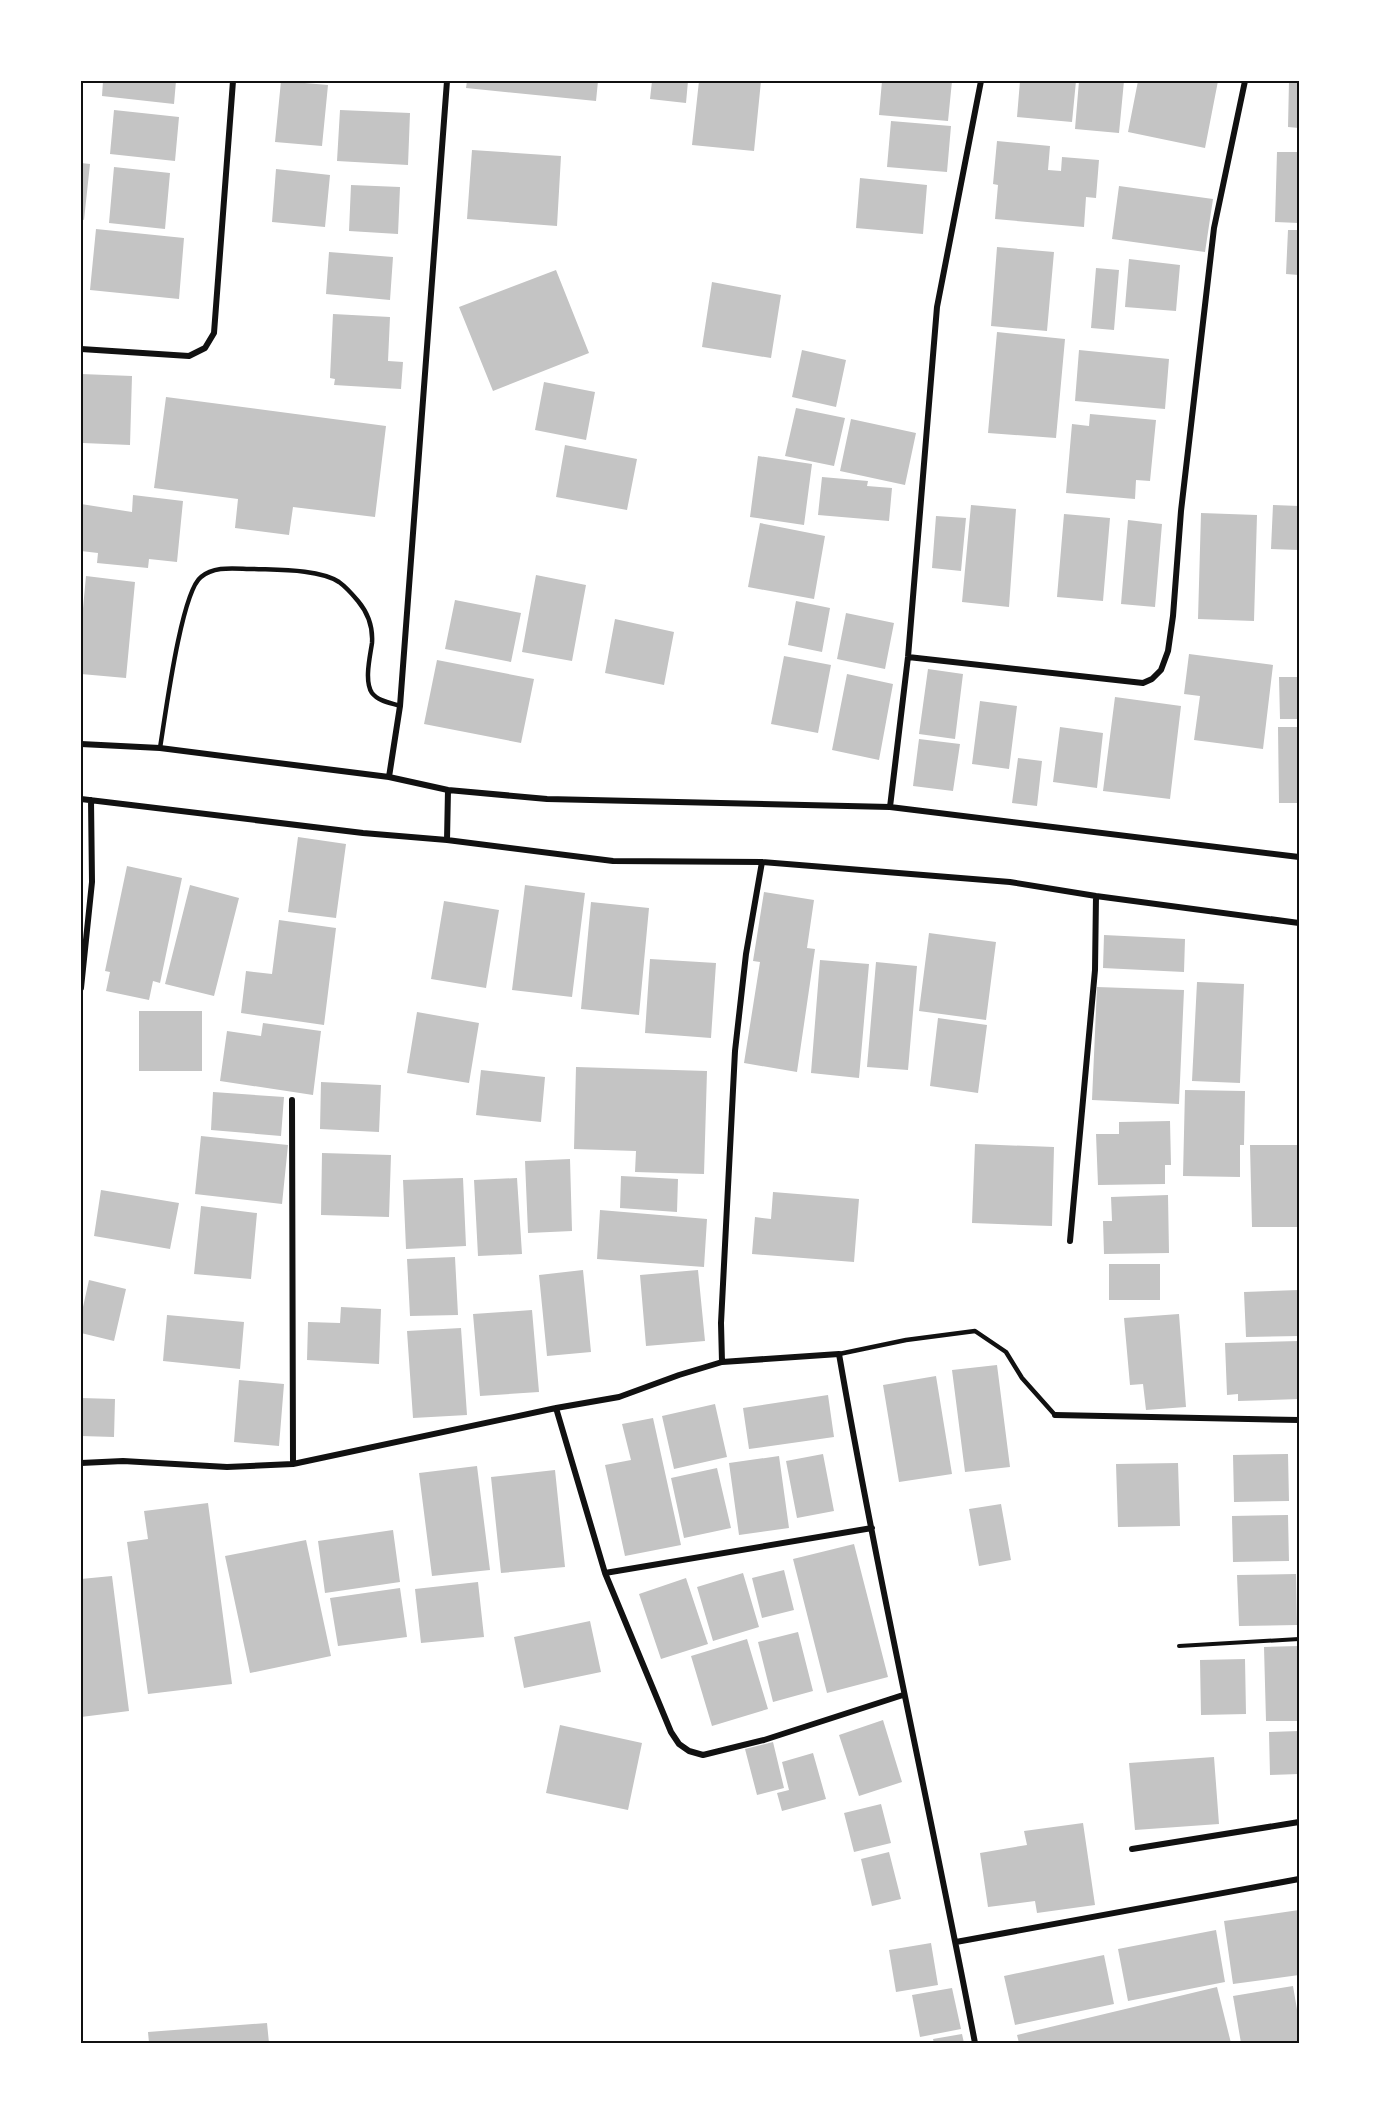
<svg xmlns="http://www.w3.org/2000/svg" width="1380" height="2124" viewBox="0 0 1380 2124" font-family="Montserrat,sans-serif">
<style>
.building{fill:#c4c4c4}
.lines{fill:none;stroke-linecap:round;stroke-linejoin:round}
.path{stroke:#111;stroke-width:4}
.service{stroke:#111;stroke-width:4.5}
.minor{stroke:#111;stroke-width:6}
.neatline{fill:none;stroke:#111;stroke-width:2}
</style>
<rect width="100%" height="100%" fill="#fff"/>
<path class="building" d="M103 81H176L174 104 102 96Z
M281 81 328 85 322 146 275 142Z
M467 81H598L596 101 466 88Z
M652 81H688L686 103 650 99Z
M699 81H761L754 151 692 145Z
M882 81H952L948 121 879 115Z
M1020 81H1076L1072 122 1017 117Z
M1079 81H1124L1119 133 1075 129Z
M1138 81H1218L1205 148 1128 132Z
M1289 81H1299V128L1288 127Z
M114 110 179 117 175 161 110 154Z
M340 110 410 113 408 165 337 161Z
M891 121 951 126 947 172 887 167Z
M997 141 1050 146 1048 170 1061 171 1062 157 1099 160 1096 198 1086 197 1084 227 995 219 998 185 993 184Z
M472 150 561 156 557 226 467 219Z
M1277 152H1299V223L1275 222Z
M81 163 90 164 84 220 81 219Z
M114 167 170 173 165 229 109 223Z
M276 169 330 175 325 227 272 222Z
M860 178 927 185 923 234 856 228Z
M351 185 400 187 398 234 349 231Z
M1119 186 1213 199 1205 252 1112 239Z
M96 229 184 238 179 299 90 290Z
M1288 230H1299V275L1286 274Z
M997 247 1054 252 1047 331 991 326Z
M329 252 393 257 390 300 326 294Z
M1129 259 1180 265 1176 311 1125 307Z
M1096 268 1119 270 1114 330 1091 328Z
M556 270 589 353 493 391 459 307Z
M712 282 781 295 771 358 702 347Z
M333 314 390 317 388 361 403 362 401 389 334 385 335 379 330 378Z
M997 332 1065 339 1056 438 988 433Z
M802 350 846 360 836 407 792 397Z
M1079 350 1169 359 1165 409 1075 401Z
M81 374 132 376 130 445 83 443Z
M544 382 595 392 586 440 535 430Z
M166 397 386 426 375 517 293 507 289 535 235 528 238 499 154 488Z
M796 408 845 418 834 466 785 456Z
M1090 414 1156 420 1150 481 1136 480 1135 499 1066 493 1072 424 1089 426Z
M851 419 916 433 905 485 840 471Z
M565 445 637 459 627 510 556 497Z
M758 456 812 464 804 525 750 517Z
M822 477 868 481 867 486 892 488 889 521 818 515Z
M133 495 183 501 177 562 149 559 148 568 97 563 98 553 81 551V504L132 512Z
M971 505 1016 509 1009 607 962 602Z
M1273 505 1299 506V550L1271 549Z
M1201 513 1257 515 1254 621 1198 619Z
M1064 514 1110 518 1103 601 1057 597Z
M936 516 966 518 961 571 932 568Z
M1128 520 1162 524 1155 607 1121 604Z
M760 523 825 536 814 599 748 587Z
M536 575 586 585 572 661 522 652Z
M86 576 135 582 126 678 81 674V630Z
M455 600 521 613 511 662 445 649Z
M796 601 830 608 822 652 788 645Z
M846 613 894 623 885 669 837 659Z
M615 619 674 632 664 685 605 673Z
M1189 654 1273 665 1263 749 1194 740 1200 696 1184 694Z
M784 656 831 665 818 733 771 724Z
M437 660 534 679 521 743 424 724Z
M928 669 963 674 955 739 919 734Z
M847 674 893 684 879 760 832 750Z
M1279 677H1299V719H1280Z
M1115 697 1181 706 1170 799 1103 791Z
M980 701 1017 706 1009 769 972 764Z
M1060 727 1103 733 1097 788 1053 782Z
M1278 727H1299V803H1279Z
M919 739 960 744 953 791 913 786Z
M1018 758 1042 761 1037 806 1012 803Z
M298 837 346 844 336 918 288 912Z
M127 866 182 878 160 983 153 981 149 1000 106 991 110 972 105 971Z
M190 885 239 898 214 996 165 984Z
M525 885 585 893 572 997 512 990Z
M764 892 814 900 807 948 815 949 797 1072 744 1063 760 962 753 961Z
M444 901 499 910 486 988 431 979Z
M591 902 649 908 639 1015 581 1009Z
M279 920 336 928 324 1025 241 1013 246 971 272 974Z
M929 933 996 942 986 1020 919 1011Z
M1104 935 1185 939 1184 972 1103 968Z
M650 959 716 963 711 1038 645 1033Z
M820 960 869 964 859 1078 811 1073Z
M876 962 917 966 908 1070 867 1067Z
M1197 982 1244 984 1240 1083 1192 1081Z
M1097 987 1184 990 1179 1104 1092 1100Z
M139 1011H202V1071H139Z
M417 1012 479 1023 469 1083 407 1073Z
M938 1018 987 1025 978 1093 930 1086Z
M263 1023 321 1031 313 1095 220 1081 227 1031 261 1036Z
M576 1067 707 1071 704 1174 635 1172 636 1151 574 1149Z
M481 1070 545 1077 541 1122 476 1115Z
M321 1082 381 1085 379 1132 320 1129Z
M1185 1090 1245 1091 1244 1145H1240V1177L1183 1176Z
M213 1092 284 1097 281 1136 211 1130Z
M1170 1121 1171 1165H1165V1184L1098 1185 1096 1134H1119V1122Z
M201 1136 288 1145 282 1204 195 1194Z
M975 1144 1054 1147 1052 1226 972 1223Z
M1250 1145H1299V1227H1252Z
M322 1153 391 1155 389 1217 321 1215Z
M570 1159 572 1231 528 1233 525 1161Z
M621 1176 678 1179 677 1212 620 1208Z
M463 1178 466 1246 406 1249 403 1180Z
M517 1178 522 1254 478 1256 474 1180Z
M101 1190 179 1203 170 1249 94 1236Z
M773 1192 859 1199 854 1262 752 1254 755 1217 771 1219Z
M1168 1195 1169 1253 1104 1254 1103 1221H1112L1111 1197Z
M201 1206 257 1213 251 1279 194 1274Z
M600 1210 707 1219 704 1267 597 1259Z
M455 1257 458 1315 410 1316 407 1259Z
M1109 1264H1160V1300H1109Z
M583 1270 591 1352 547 1356 539 1275Z
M698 1270 705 1341 646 1346 640 1275Z
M89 1280 126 1289 114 1341 81 1333V1316Z
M1299 1290V1336L1246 1337 1244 1292Z
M341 1307 381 1309 379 1364 307 1360 308 1322 340 1323Z
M532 1310 539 1392 480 1396 473 1314Z
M1179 1314 1186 1407 1146 1410 1143 1384 1130 1385 1124 1318Z
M167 1315 244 1322 240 1369 163 1361Z
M461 1328 467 1415 413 1418 407 1331Z
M1299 1341V1399L1238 1401V1394L1227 1395 1225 1343Z
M997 1365 1010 1467 965 1472 952 1370Z
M936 1376 952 1474 899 1482 883 1385Z
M239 1380 284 1384 279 1446 234 1442Z
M828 1395 834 1437 749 1449 743 1408Z
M81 1398 115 1399 114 1437 81 1436Z
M715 1404 727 1457 674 1469 662 1416Z
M653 1418 681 1545 625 1556 605 1465 631 1460 622 1424Z
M823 1454 834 1511 797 1518 786 1461Z
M1288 1454 1289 1501 1234 1502 1233 1455Z
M779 1456 789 1528 739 1535 729 1463Z
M1178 1463 1180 1526 1118 1527 1116 1464Z
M477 1466 490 1570 432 1576 419 1473Z
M717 1468 731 1528 684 1538 671 1478Z
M555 1470 565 1567 501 1573 491 1477Z
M208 1503 232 1684 148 1694 127 1542 148 1539 144 1511Z
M1001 1504 1011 1560 979 1566 969 1509Z
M1288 1515 1289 1561 1233 1562 1232 1516Z
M393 1530 400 1582 325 1593 318 1541Z
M306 1540 331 1656 250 1673 225 1556Z
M854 1544 888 1677 827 1693 793 1559Z
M784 1570 794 1610 762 1618 752 1578Z
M743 1573 759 1627 713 1641 697 1587Z
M1296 1574 1297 1625 1239 1626 1237 1575Z
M112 1576 129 1711 81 1717V1579Z
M686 1578 708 1644 661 1659 639 1594Z
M478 1582 484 1637 421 1643 415 1589Z
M400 1588 407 1637 338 1646 330 1598Z
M590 1621 601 1672 524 1688 514 1637Z
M798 1632 813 1691 773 1702 758 1642Z
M747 1639 768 1709 712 1726 691 1656Z
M1299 1646V1721H1266L1264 1647Z
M1245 1659 1246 1714 1201 1715 1200 1660Z
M883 1720 902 1782 859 1796 839 1735Z
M560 1725 642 1743 628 1810 546 1793Z
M1299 1731V1774L1270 1775 1269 1732Z
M773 1742 784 1788 757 1795 745 1749Z
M813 1753 826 1799 782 1811 777 1793 789 1790 782 1762Z
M1214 1757 1219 1824 1135 1830 1129 1763Z
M881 1804 891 1843 854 1852 844 1813Z
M1083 1823 1095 1905 1037 1913 1035 1901 988 1907 980 1853 1027 1845 1024 1831Z
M889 1852 901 1899 872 1906 861 1859Z
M1299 1910V1975L1233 1984 1224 1921Z
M1216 1930 1225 1982 1128 2001 1118 1949Z
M931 1943 938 1985 896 1992 889 1950Z
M1104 1955 1114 2004 1015 2025 1004 1976Z
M1293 1986 1299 2021V2043H1241L1233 1996Z
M1217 1987 1231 2043H1019L1017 2035Z
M952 1988 961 2029 920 2037 912 1995Z
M267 2023 269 2043H149L148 2032Z
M962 2034 964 2043H934L933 2039Z"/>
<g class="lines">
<path class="path" d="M1179 1646 1299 1639"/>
<path class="service" d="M160 748C165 718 181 592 201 577 215 565 236 569 254 569 277 570 319 569 339 582 346 587 353 595 358 601 368 613 373 628 372 643 370 657 364 681 372 693 378 701 391 703 400 706
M839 1354 906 1340 975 1331 1006 1352 1022 1378 1055 1415"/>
<path class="minor" d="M81 349 189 356 205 348 214 333 233 81
M908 657 1143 683 1152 679 1161 670 1168 651 1173 616 1181 511 1214 228 1245 81
M81 744 160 748 389 777 448 790 547 799 890 807 1299 857
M389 777 400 706 447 81
M81 799 363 833 447 840 613 861 762 862 1010 882 1096 896 1299 923
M890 807 908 657 937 307 981 81
M447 840 448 790
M81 988 92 882 91 800
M292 1100 293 1464
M1070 1241 1095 970 1096 896
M722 1362 839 1354C879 1585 931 1813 975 2043
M556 1408 605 1573 671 1732 679 1744 689 1751 703 1755 764 1740 903 1695
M1055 1415 1299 1420
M81 1463 123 1461 227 1467 293 1464 556 1408 619 1397 679 1375 722 1362 721 1323 735 1051 746 954 762 862
M605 1573 872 1528
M1132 1849 1299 1822
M956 1942 1299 1879"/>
</g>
<rect width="1380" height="2124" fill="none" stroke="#ffffff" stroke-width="165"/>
<rect x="82" y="82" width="1216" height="1960" class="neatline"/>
</svg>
